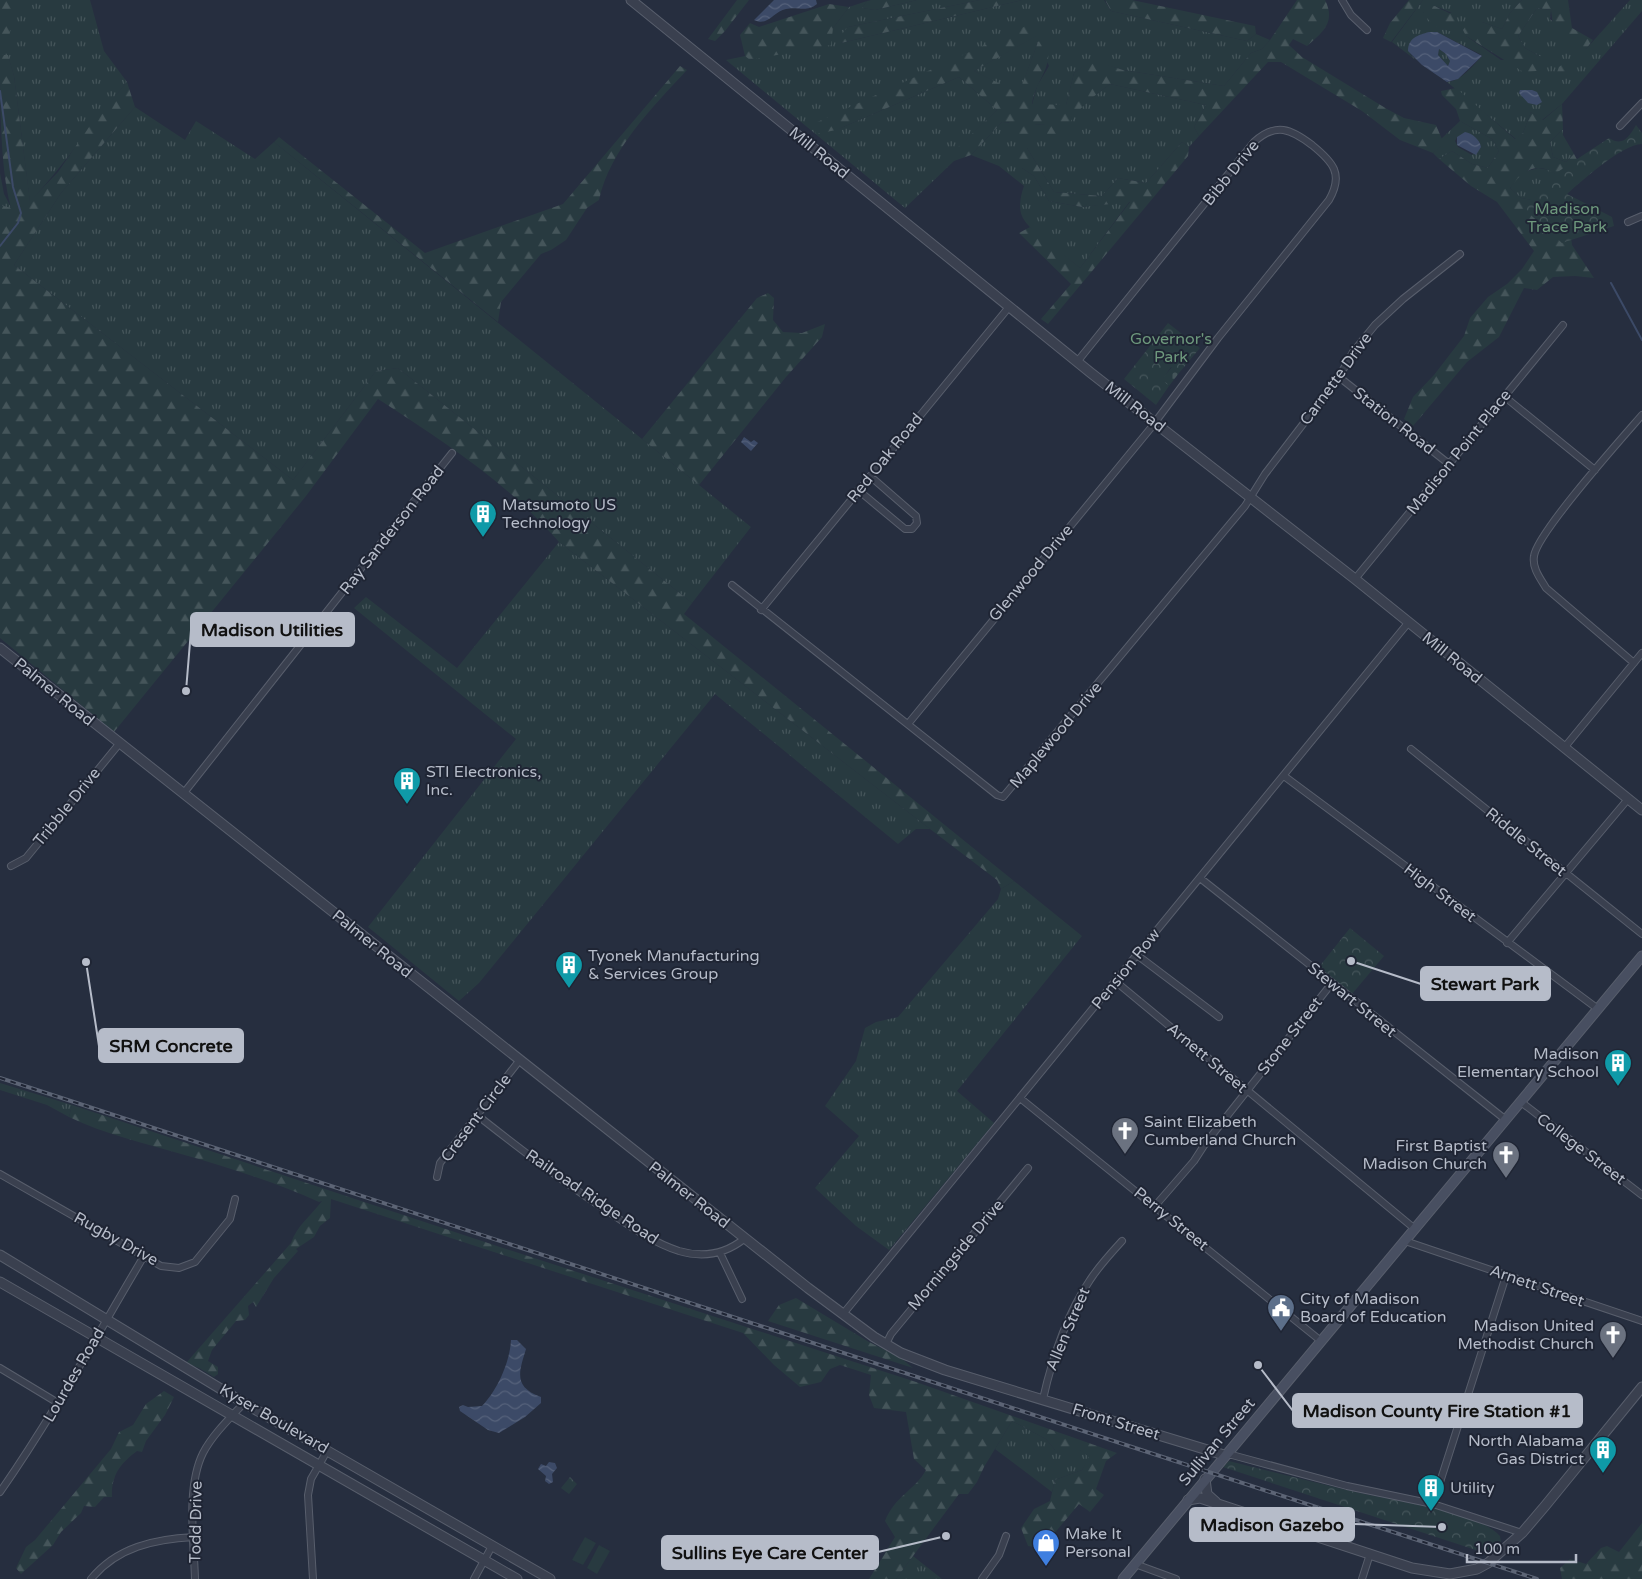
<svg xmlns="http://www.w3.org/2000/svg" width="1642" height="1579" viewBox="0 0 1642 1579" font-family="'Varela Round',sans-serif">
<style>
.grass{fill:url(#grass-tufts);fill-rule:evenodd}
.forest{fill:url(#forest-firs)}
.cemetery{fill:url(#cemetery-stones)}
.park{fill:url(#park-crowns)}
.pitch{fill:#283a40}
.water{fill:url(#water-waves);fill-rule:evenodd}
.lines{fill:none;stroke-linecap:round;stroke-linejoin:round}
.stream{stroke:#3c4a67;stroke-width:2}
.minor-casing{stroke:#585e6c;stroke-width:8}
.tertiary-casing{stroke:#585e6c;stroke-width:11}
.secondary-casing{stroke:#585e6c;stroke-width:11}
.minor{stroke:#3a404f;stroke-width:6}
.tertiary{stroke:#3a404f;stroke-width:9}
.secondary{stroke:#484f61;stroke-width:9}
.rail-casing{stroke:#5c6475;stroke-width:4}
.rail{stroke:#1f2534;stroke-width:2;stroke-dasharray:5.5;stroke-linecap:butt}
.labels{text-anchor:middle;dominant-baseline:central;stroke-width:4;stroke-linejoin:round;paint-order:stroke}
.street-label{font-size:16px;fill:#b6bcc9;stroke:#1f2534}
.park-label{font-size:16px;fill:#6e997d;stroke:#1f2534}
.poi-label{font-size:16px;fill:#b6bcc9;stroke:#1f2534;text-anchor:start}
.leader{fill:none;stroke:#b6bcc9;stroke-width:2}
.callout-dot{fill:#b6bcc9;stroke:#1f2534;stroke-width:2}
.callout{fill:#b6bcc9;stroke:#b6bcc9;stroke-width:2}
.callout-label{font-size:18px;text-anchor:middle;font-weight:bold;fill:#111}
</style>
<defs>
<pattern id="grass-tufts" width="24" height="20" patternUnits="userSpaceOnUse" patternTransform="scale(1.25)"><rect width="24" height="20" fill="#283a40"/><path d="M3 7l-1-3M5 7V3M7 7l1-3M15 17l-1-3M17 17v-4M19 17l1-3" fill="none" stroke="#45555a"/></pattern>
<pattern id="forest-firs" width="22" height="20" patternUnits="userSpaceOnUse" patternTransform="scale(1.25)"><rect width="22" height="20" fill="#283a40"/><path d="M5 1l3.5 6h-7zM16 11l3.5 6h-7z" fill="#45555a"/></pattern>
<pattern id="cemetery-stones" width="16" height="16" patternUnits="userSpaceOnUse" patternTransform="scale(1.25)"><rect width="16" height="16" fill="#283a40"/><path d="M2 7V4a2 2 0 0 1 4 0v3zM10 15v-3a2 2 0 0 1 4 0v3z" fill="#45555a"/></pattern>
<pattern id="park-crowns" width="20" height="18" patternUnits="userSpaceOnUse" patternTransform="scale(1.25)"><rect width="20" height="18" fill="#283a40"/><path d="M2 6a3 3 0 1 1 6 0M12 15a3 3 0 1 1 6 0" fill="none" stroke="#45555a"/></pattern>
<pattern id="water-waves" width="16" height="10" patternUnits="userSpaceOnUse" patternTransform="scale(1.25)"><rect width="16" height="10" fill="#3c4a67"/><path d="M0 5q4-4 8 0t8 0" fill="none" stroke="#56627b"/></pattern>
</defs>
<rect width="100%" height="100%" fill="#262e3f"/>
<path class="grass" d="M0 0H90L104 51 127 82C94 121 65 164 30 202L14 76 8 56 0 55Z
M917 0H980L848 27 841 43 1022 0H1104L1111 11 1247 41 1256 34 1270 40 1262 49 1251 53 1224 86 1123 70 1092 61 1074 73 1066 105H1032L1037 86 1049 66 1038 42 1019 94 974 71 1041 33 836 130 959 77 997 110 954 152V161L905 208 726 60 745 56 751 60 833 28 849 7 867 1 862 8 875 10Z
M1423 0H1522L1510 13 1502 29 1482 22 1466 36 1501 60 1541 57 1525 48 1518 36 1537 8 1551 10 1550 19 1586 49 1630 0H1642V11L1562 104 1542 120 1531 112 1523 133 1516 139 1447 82C1460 82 1474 65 1482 56L1480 54 1437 32 1410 54 1417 61 1392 42ZM1435 6 1452 13H1423Z
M1439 49 1446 54 1450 61 1448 66 1438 55Z
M1110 84 1206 105 1194 127 1199 136 1189 147 1182 142 1146 183 1118 178 1102 196 1054 192 1027 148 1022 168 1034 176 1049 201 1082 207 1130 201 1080 268C1067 257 1027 230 1022 216 1018 207 1021 194 1024 186L999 166 971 155 1002 122 1066 126 1080 107Z
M135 107 185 140 196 121 255 159 274 142 751 527 692 603 398 368 376 371 293 480 14 265 61 193Z
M1460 121 1492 139 1499 151 1488 168 1472 164 1452 151 1439 159 1433 153 1443 144 1441 139ZM1473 136 1480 143 1472 155 1458 147 1455 141 1457 137Z
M1563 129V135L1574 154 1566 162 1553 157 1550 142Z
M1538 168 1550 170 1560 178 1532 200 1521 198 1510 188 1520 173Z
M0 173 4 194 12 209 0 205Z
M559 542 930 829H916L898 844 715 694 479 983 459 1001 368 927 516 739 354 608 366 597 457 668Z
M1014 881 1082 936 957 1091 994 1123 889 1250 856 1226 815 1188 859 1136 825 1106 856 1061 865 1028 876 1022 898 1017 998 899 1001 889Z
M0 1083 72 1105 69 1117 47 1105 0 1090Z
M1012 1421 1046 1439 1055 1450H1080L1090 1457 1082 1470 1055 1480 1052 1492 995 1449Z
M913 1556 942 1579H896Z"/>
<path class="forest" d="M0 0H13V19L6 45H0Z
M737 0H749L725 31 715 41 708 39Z
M871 0H917L875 10 862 8 867 1Z
M980 0H1022L841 43V35L848 27Z
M1105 0H1132L1255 26 1256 34 1247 41 1111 11Z
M1297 0H1325C1336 22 1323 32 1307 46L1293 39 1289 45 1302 57 1387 109 1404 118 1436 125 1444 144 1433 153 1400 140 1362 111 1281 62H1268L1199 136 1194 127 1206 105 1110 84C1089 100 1070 114 1062 140L1047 139 1046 125 1035 124 1029 138 1017 140 1009 122H1002L971 155 954 161 953 152 997 110 959 77 836 130 816 134 813 124 1032 23H1039L1042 33 974 71 1019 93 1038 42 1046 36C1055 70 1037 75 1032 104L1066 105 1074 73 1092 60 1123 70 1224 86 1251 53 1262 49 1270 40Z
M1409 0H1423L1391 42 1383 38 1390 23Z
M1522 0H1568L1572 28 1593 40 1586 49 1570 46 1554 33 1551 10 1537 8 1518 36 1525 48 1541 57V70L1525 73 1466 36 1463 30 1468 23 1482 22 1502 29 1510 13Z
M829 4 849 7 833 28 831 45 750 60 745 56 740 35 750 23 759 27Z
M1435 6C1443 11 1451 12 1457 19L1456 33C1441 29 1432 26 1423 13L1429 7Z
M0 55H8L14 76 30 201 58 172 89 127 127 82 135 107 61 193 14 265 293 480 376 371 398 368 692 603 684 614 1014 881 1001 889 997 880 930 829 559 542C508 483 443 441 378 399L306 496 114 732 0 638V205L11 208C0 168 0 101 0 55Z
M1568 60 1573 62C1572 70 1567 74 1559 77L1556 75 1559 67Z
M680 66 687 70C653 107 610 149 599 200L587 208 566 240 551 250 541 254 501 302 498 322 274 142 279 137 425 253 563 204Z
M1456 88 1515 139 1523 133 1531 112 1543 120 1562 104 1563 129 1550 142 1553 157 1566 162 1574 154 1583 171 1560 178C1540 160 1524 168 1510 188L1521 198 1532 200 1570 227 1572 245 1594 278 1575 276 1553 277 1537 290 1524 288 1499 337 1467 362 1413 426 1404 419 1413 397 1434 375 1464 336 1470 318 1488 297 1507 284 1522 269 1534 251 1497 202 1471 186 1439 159 1452 151 1472 164 1488 168 1499 151 1492 139 1460 121 1456 109 1442 95 1441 91Z
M1182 142 1189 147 1188 156 1048 324 1041 319 1071 284 1019 233 1030 227 1080 268 1130 202 1082 207 1049 201 1034 176 1022 168 1015 149 1027 148 1054 192 1102 196 1118 178 1146 183Z
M768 293 774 298 773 320 783 332 802 333 825 324 822 337 786 377 699 485 642 439 757 298Z
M72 1105 497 1246 916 1382 1117 1453 1106 1461 1096 1489 1104 1495 1090 1512 1079 1504 1042 1548 1028 1546 1021 1528 1034 1509 1050 1501 1055 1480 1082 1470 1089 1457 1080 1450H1055L1046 1439 1012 1421 984 1467 977 1482 968 1494H959L896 1579H869L895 1537 885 1521C895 1496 915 1490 926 1470L914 1459 906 1412 874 1408 869 1395 871 1375 840 1365 830 1369 821 1382 800 1387 774 1365 743 1333 331 1199 330 1218 320 1226 314 1237 296 1249 298 1251 274 1278 256 1307 253 1302 248 1306 249 1315 245 1320 236 1321 212 1350 208 1361 218 1367V1374L214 1377 199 1368 186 1363 291 1243C297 1225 311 1216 322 1201L319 1202C275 1182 227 1167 181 1154 144 1143 104 1134 69 1117Z
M796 1298 869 1342 901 1358 913 1368 768 1321 779 1305Z
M164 1391 174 1397 165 1415 146 1441 142 1452 137 1451C121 1463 111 1475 112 1497H104L95 1507 84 1506 81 1513 61 1532 53 1545 21 1574 16 1568 26 1547 35 1540 111 1449 119 1432 133 1425 146 1404Z
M1642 1523V1579H1562L1560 1568 1570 1559 1586 1564 1601 1548 1607 1546 1619 1552Z"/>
<path class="cemetery" d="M1172 367 1179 373 1169 386 1161 380Z"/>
<path class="park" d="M1636 125 1642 133V144C1621 145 1583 180 1567 194L1612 217 1614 226 1562 243 1523 208 1550 177 1609 138C1623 147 1629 137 1636 125Z
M1168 323 1200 348 1179 373 1171 367 1162 380 1169 386 1156 405 1124 379Z
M1350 928 1384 956 1352 994 1319 967Z
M1229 1461C1273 1472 1316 1483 1360 1493 1394 1501 1478 1511 1500 1536L1501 1542 1491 1555 1223 1467Z
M570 1477 577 1484 569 1494 561 1488Z"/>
<path class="pitch" d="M585 1537 596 1543 583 1565 572 1560Z
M599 1545 610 1551 597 1574 587 1568Z"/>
<path class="water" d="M774 0H816L817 4C806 13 798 6 786 9 774 11 768 27 754 20Z
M1429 32H1437L1482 56 1458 79 1447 82 1422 65 1408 51C1408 38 1418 35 1429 32ZM1439 49 1446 54 1450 61 1448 66 1438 55Z
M1520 90H1532L1537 92 1542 102 1537 105 1528 103 1519 93Z
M1465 132C1472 133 1480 140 1481 147L1476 155 1457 145V137Z
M744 437 751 442 754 440 758 443 751 451 741 442Z
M511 1340H517L526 1349C519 1372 513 1387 541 1397V1403L525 1417 499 1433 488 1430 460 1411 459 1407 463 1405 468 1407 482 1406C497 1391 510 1362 511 1340Z
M549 1462 555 1463 557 1468 552 1474 553 1482 549 1484 545 1481 546 1476 538 1469 541 1464 546 1466Z"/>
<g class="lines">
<path class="stream" d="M0 91 13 187 21 213 18 223 0 246
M1611 283 1642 340"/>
<defs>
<path id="minor" d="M1342 0 1351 15 1367 30
M1620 126 1642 103
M1628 222 1642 216
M1339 377 1449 464
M1505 397 1595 470
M858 490 905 529H912L917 523 916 516 870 476
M1355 579 1563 325
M732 585 997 795 1003 797 1245 506 1265 474 1339 377 1353 352 1375 325 1403 299 1460 254
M761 610 1009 307
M1634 663 1546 588C1540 578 1532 568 1534 556 1537 533 1622 438 1642 415
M908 724 1150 429 1218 338 1329 200C1344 174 1333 162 1312 145 1291 129 1276 122 1254 142L1077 362
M1564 748 1642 653
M1411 749 1642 934
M1284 776 1598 1009
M183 794 452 453
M11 866 26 858 119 744
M1200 878 1506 1120
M1507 943 1628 799
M1137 955 1219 1017
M1115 981 1415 1229
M1020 1098 1321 1341
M1521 1102 1642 1195
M477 1115C520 1149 563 1182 609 1212 631 1227 654 1243 679 1251 703 1258 725 1254 744 1239
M0 1174 161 1266 179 1268 195 1262 230 1219 235 1199
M437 1177 440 1163 519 1061
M1155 1206 1194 1161 1205 1144 1332 983
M1405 1241 1642 1321
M720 1253 742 1299
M843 1314 1408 623
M886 1344 891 1334 1028 1168
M0 1368 58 1403
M1043 1399C1052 1359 1067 1314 1090 1280 1099 1266 1111 1253 1122 1241
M1226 1455H1232L1347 1486 1433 1504 1522 1533
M0 1492C53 1416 97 1335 144 1256
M1433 1504 1506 1276
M1135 1564 1176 1579
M91 1579C117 1547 155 1539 194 1537
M195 1579C194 1542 186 1487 203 1453 213 1434 230 1418 244 1403
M313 1579 308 1495 311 1479 327 1451
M474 1579 492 1546
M982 1579 999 1555 1006 1536
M1362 1579 1370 1554"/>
<path id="tertiary" d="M631 0 1091 373 1355 579 1642 810
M0 648 808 1288 874 1337 901 1353 945 1370 1224 1455
M0 1255 244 1403 550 1579
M0 1282 517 1579
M1205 1479 1207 1494 1216 1502
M1188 1500 1200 1498 1218 1504 1412 1568 1450 1574 1477 1569 1488 1563 1522 1533 1545 1506 1642 1387"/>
<path id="secondary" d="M1123 1579 1642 956"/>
</defs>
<use href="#minor" class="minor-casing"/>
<use href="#tertiary" class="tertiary-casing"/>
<use href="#secondary" class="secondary-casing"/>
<use href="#minor" class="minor"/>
<use href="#tertiary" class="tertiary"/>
<use href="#secondary" class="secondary"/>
<defs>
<path id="rail" d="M0 1078 1537 1579"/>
</defs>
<use href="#rail" class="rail-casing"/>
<use href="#rail" class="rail"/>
</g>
<defs>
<symbol id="building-pin" viewBox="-11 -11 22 30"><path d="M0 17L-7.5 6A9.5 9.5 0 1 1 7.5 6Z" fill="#0f9aa8" stroke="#1f2534"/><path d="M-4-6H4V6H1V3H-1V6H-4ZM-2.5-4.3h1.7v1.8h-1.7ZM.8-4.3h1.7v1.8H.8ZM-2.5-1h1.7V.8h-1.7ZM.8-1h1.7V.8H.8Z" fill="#fff"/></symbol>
<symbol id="church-pin" viewBox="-11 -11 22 30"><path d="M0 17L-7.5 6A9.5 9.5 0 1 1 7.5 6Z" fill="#6b7280" stroke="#1f2534"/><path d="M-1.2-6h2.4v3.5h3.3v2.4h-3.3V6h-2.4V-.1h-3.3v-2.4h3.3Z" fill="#fff"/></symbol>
<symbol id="civic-pin" viewBox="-11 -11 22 30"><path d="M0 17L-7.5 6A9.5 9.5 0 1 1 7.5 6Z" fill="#5c6f8a" stroke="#1f2534"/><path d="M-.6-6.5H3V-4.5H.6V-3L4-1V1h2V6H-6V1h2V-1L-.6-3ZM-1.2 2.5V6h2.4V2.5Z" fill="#fff"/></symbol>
<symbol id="shop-pin" viewBox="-11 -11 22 30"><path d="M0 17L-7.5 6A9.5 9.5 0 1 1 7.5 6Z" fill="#3f7fe0" stroke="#1f2534"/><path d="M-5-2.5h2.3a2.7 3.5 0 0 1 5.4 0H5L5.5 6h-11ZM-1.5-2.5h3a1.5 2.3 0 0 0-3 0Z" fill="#fff"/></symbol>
</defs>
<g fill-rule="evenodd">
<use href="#building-pin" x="467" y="498" width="32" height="43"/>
<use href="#building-pin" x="391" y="765" width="32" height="43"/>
<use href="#building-pin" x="553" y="949" width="32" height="43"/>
<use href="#building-pin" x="1602" y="1047" width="32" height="43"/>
<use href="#church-pin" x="1109" y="1115" width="32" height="43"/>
<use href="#church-pin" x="1490" y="1139" width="32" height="43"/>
<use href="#civic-pin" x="1265" y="1292" width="32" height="43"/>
<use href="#church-pin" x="1597" y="1319" width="32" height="43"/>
<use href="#building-pin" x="1587" y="1434" width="32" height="43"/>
<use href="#building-pin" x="1415" y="1472" width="32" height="43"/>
<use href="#shop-pin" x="1030" y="1527" width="32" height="43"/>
</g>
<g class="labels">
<g class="street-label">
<text transform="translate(819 153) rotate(39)">Mill Road</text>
<text transform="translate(1231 173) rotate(-51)">Bibb Drive</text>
<text transform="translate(1336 379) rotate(-54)">Carnette Drive</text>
<text transform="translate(1135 407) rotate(38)">Mill Road</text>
<text transform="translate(1394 421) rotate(38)">Station Road</text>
<text transform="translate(1459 452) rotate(-51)">Madison Point Place</text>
<text transform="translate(885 458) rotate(-51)">Red Oak Road</text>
<text transform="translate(392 530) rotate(-52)">Ray Sanderson Road</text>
<text transform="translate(1031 573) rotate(-50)">Glenwood Drive</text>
<text transform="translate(1452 658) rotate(39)">Mill Road</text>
<text transform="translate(54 692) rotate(39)">Palmer Road</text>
<text transform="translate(1056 735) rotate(-50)">Maplewood Drive</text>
<text transform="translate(67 807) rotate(-51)">Tribble Drive</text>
<text transform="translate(1526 842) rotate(39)">Riddle Street</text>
<text transform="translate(1440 893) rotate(37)">High Street</text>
<text transform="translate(372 944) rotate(39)">Palmer Road</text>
<text transform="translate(1126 969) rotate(-51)">Pension Row</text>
<text transform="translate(1352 1000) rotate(39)">Stewart Street</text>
<text transform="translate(1290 1036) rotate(-52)">Stone Street</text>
<text transform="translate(1207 1058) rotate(40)">Arnett Street</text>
<text transform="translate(476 1118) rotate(-53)">Cresent Circle</text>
<text transform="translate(1581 1149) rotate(37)">College Street</text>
<text transform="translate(689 1195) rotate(38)">Palmer Road</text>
<text transform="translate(592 1197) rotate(34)">Railroad Ridge Road</text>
<text transform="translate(1171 1219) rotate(39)">Perry Street</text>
<text transform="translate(116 1239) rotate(29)">Rugby Drive</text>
<text transform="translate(956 1255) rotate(-50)">Morningside Drive</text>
<text transform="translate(1537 1286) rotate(19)">Arnett Street</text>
<text transform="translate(1068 1329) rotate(-67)">Allen Street</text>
<text transform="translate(74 1375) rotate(-60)">Lourdes Road</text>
<text transform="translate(274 1419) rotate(30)">Kyser Boulevard</text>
<text transform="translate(1116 1422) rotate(17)">Front Street</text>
<text transform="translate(1217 1442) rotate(-50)">Sullivan Street</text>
<text transform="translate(196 1522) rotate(-89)">Todd Drive</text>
</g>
<g class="park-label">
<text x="1567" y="209">Madison<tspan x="1567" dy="18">Trace Park</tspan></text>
<text x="1171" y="339">Governor's<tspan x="1171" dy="18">Park</tspan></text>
</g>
<g class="poi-label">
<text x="502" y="505">Matsumoto US<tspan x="502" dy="18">Technology</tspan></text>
<text x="426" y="772">STI Electronics,<tspan x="426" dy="18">Inc.</tspan></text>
<text x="588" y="956">Tyonek Manufacturing<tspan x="588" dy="18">&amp; Services Group</tspan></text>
<text x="1599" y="1054" text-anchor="end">Madison<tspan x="1599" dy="18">Elementary School</tspan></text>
<text x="1144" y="1122">Saint Elizabeth<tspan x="1144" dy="18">Cumberland Church</tspan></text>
<text x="1487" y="1146" text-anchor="end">First Baptist<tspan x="1487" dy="18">Madison Church</tspan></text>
<text x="1300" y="1299">City of Madison<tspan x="1300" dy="18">Board of Education</tspan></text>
<text x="1594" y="1326" text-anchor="end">Madison United<tspan x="1594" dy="18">Methodist Church</tspan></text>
<text x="1584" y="1441" text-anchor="end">North Alabama<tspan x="1584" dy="18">Gas District</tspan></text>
<text x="1450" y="1488">Utility</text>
<text x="1065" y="1534">Make It<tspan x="1065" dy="18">Personal</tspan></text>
</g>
</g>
<path class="leader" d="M186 691L191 630M1351 961L1421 984M86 962L99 1046M1258 1365L1293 1411M1442 1527L1354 1524M946 1536L878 1552"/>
<g class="callout-dot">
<circle cx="186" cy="691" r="5"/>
<circle cx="1351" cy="961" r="5"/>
<circle cx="86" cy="962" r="5"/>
<circle cx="1258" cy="1365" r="5"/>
<circle cx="1442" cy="1527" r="5"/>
<circle cx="946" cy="1536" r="5"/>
</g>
<g class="callout">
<rect x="191" y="613" width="163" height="33" rx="5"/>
<rect x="1421" y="967" width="129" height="33" rx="5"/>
<rect x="99" y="1029" width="144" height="33" rx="5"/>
<rect x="1293" y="1394" width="289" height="33" rx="5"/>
<rect x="1190" y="1508" width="164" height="33" rx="5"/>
<rect x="662" y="1536" width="216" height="33" rx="5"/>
</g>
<g class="callout-label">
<text x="272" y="636">Madison Utilities</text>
<text x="1485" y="990">Stewart Park</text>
<text x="171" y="1052">SRM Concrete</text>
<text x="1437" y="1417">Madison County Fire Station #1</text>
<text x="1272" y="1531">Madison Gazebo</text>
<text x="770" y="1559">Sullins Eye Care Center</text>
</g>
<path d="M1467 1554v8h109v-8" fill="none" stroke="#b6bcc9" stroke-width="2.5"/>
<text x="1474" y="1554" font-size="15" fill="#b6bcc9" stroke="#1f2534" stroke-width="4" paint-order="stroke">100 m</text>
</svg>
